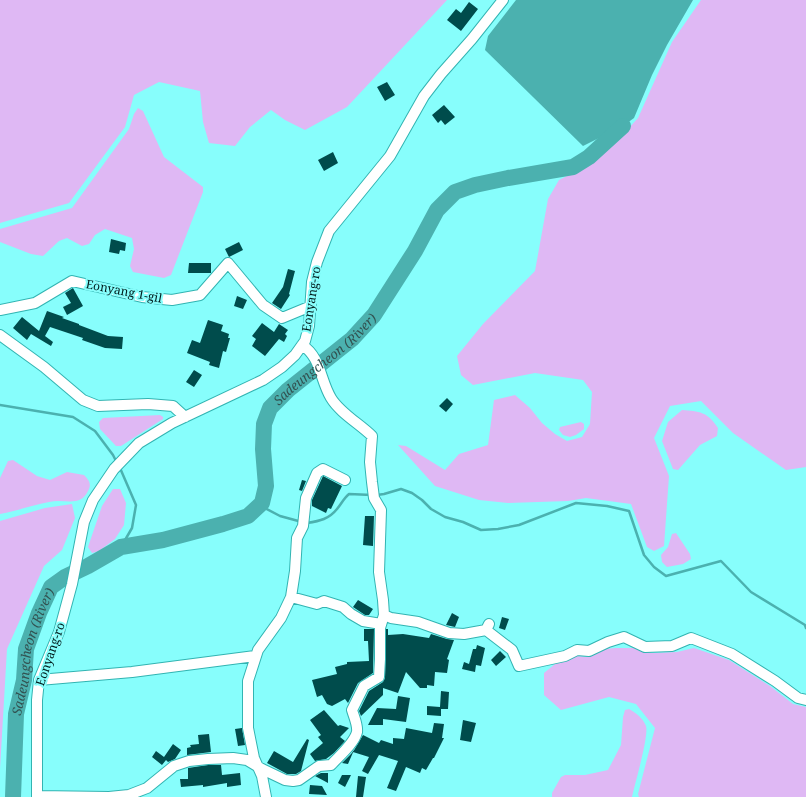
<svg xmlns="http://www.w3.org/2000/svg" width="806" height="797" viewBox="0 0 806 797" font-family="'Noto Serif',serif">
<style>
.green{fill:#dfb8f4}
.water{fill:#4bb1af}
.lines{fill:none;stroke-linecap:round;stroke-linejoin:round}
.stream{stroke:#4bb1af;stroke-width:2.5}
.river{stroke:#4bb1af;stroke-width:16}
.building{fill:#004c4c}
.minor-casing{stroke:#32b4b2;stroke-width:12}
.minor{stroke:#fff;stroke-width:10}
.labels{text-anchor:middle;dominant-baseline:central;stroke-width:4;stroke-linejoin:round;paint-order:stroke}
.street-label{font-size:12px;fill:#011b1b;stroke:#87fefc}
.water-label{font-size:13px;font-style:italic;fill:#325251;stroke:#87fefc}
</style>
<rect width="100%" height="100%" fill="#87fefc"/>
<path class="green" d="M0 0H447L347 107 305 130 285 120 271 110 250 127 235 146 209 143 203 122 200 91 159 82 134 95 125 127 69 203 0 223Z
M701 0H806V467L786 470 733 433 701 401 670 406 654 438 669 476 664 546 654 551 647 547 631 504 586 498 568 501 508 503 479 500 435 486 398 445 406 446 445 470 459 454 488 445 494 400 515 395 530 408 542 423 555 434 567 441 582 437 590 424 592 392 583 380 535 373 473 385 461 375 457 356 483 324 535 271 548 199 559 180 591 164 628 129 638 118 672 42Z
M138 108 143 111 164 157 203 187V192L171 275 164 278 133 272 130 266 134 249 132 238 105 229 95 235 89 244 82 246 67 238 59 241 43 256 31 254 0 242V229L72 208 129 129 134 114Z
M682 410C699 411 708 412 718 428L717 436 700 445 678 470 673 469 662 441 668 422Z
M160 415 163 417V419L121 446H116L100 429 99 422 103 418Z
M581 422 584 424V429L576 435 570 437 563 435 559 430 560 427Z
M13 460 37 476 50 480 67 472 84 475C89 480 92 484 88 491 80 508 64 498 49 502 32 505 17 511 0 514V478L8 461Z
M113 489H120L126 503 124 525 115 539 99 551 92 553 88 547 102 506Z
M72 504 75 518 62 550 44 566 7 649 0 769V521L45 508Z
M676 533 690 554 691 559 683 564 667 567 662 562 661 555 668 547 672 534Z
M616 648H634L652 653 677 652 694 648 729 660 770 686 793 704 806 707V797H639L638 794 655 728 636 704 609 697 561 710 544 695V673L555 664 576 656 589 657 604 649Z
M629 709C636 713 643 718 646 726 649 736 635 783 632 797H552V793L561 777 565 775H585L608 770 621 745 623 717 625 710Z"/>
<path class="water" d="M516 0H693L667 45 652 75 634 118 623 126 583 146 485 50 488 36Z"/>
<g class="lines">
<path class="stream" d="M0 405 73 417 95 431 113 455 116 461
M120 468 136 505 132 528 121 547
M377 495 384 494 401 489 412 493 422 500 431 509 445 517 463 522 481 530 498 529 519 525 576 503 607 506 629 511 644 555 654 567 666 576 721 561 751 592 805 625 806 628
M259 505 280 516 302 522
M307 523C320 521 329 519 337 509 342 503 344 498 349 494L372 495"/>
<path class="river" id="s1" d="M13 797 16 714 24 680 26 649 39 613 51 587 65 577 88 566 121 547 163 540 223 524 248 516 262 503 266 486 263 449 264 424 270 408 288 390 352 339 374 315 415 251 437 210 455 192 475 185 508 178 573 167 589 157 623 126"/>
</g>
<path class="building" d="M469 2 478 9 461 31 447 20 456 9 461 13Z
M387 82 395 95 385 101 377 87Z
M444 105 455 117 445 125 441 120 438 123 432 115Z
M333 152 338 163 324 171 318 160Z
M111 239 126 243 125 251 120 250 119 254 109 252Z
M239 242 243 250 229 257 225 249Z
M189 263H211V273H188Z
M288 269 295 271 289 294 290 295 281 309 272 303 283 287Z
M73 288 83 306 67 315 63 307 71 303 65 293Z
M237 296 247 300 243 309 234 306Z
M47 311 64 317 62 318 79 324V325L108 336 123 337 122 349 105 348 82 340 83 338 50 327 45 336 53 342 51 346 31 334 27 340 13 328 22 317 39 331Z
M208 320 223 325 221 331 229 334 228 338H230L226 352 223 351 219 368 209 365 210 362 187 353 192 340 200 343Z
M262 323 274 332 279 324 288 330 285 334 287 336 284 342 279 339 265 356 252 346 256 339 252 336Z
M194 370 202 375 194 387 186 382Z
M447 398 453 404 446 412 439 406Z
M323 476 342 486 331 509 328 508 326 513 312 506V500Z
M302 480 306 481 302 491 299 490Z
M365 516H374L373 546 363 545Z
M358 600 373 609 369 615H365L353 607Z
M452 613 459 617 455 627 446 625Z
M502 617 509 619 505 630 499 628Z
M364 629H374L373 673 358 683 348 703 345 699 332 706 327 704 322 695 317 697 312 680 337 674 335 667 347 664V662L369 661 368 641H364Z
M386 629H388V635L403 634 429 638 431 634 447 639 454 640 447 659 449 660 447 673 435 672 434 686 427 685V688H420L406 672 398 693 383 688V695L361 716 359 711 369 691 383 682 385 678Z
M477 645 485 648 481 666 476 665 475 672 462 669 464 662 469 664 473 649H476Z
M500 651 506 657 496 666 491 660Z
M441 691 449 692 448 709H441V716L427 715V706L440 707Z
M398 696 410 698 406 722 383 719V725H368L377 708 396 709Z
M324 710 338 726 340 725 349 728 340 737 345 741 334 753 326 759 315 761 310 754 323 743 318 737 321 735 310 720Z
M463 720 476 723 471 742 460 740Z
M434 723 444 724 442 738H444L434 758H433L426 770 422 768 420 773 406 767 396 791 387 788 398 761 379 755 368 774 362 771 369 757 353 752 363 735 379 743 381 740 393 744V738L404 739 406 728 432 733Z
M242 728 245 745 238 746 235 729Z
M209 734 211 752 187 755V748L191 747 190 745 199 744 198 735Z
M307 739 309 740 301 771 296 774H287L267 763 274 751 293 762Z
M173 744 181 750 175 759 168 762 166 760 162 765 152 757 156 751 164 757Z
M354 750 348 764 342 763 351 754Z
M208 765H221L222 775 240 773 241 785 227 787V783L203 787V785L181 787 180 779H188V768Z
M321 773H328V783L315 776Z
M342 775H351L345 787 338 783Z
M358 776 366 777 363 797H356Z
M310 785 322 786 327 795 309 794Z"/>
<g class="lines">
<defs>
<path id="minor" d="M0 310 35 303 72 281 142 297 172 300 200 295 228 263 263 305 282 318 311 306
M0 335 44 367 83 400 98 406 148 404 173 406 185 417
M291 597 317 604 324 601 343 607 351 614 363 621 381 624
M384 615 391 618 418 622 449 633 464 634 486 630 489 624
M486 630 512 650 519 666 565 656 577 650 589 651 608 642 624 637 645 647 672 646 691 638 732 654 775 681 798 698 806 700
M39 680 132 672 255 656
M37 796 109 797 129 795 147 788 174 766 189 761 208 759 233 758 247 760 262 769 285 780 293 781 299 780 319 766 331 765C339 756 354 744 357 732 358 725 354 717 352 710L364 686 379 677 380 659V628L384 615 383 600 379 572 381 510 374 498 372 482 370 462 372 436C360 424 340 413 331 398 320 380 321 357 302 345
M37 797V700L39 680 59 632 72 584 84 522 93 500 114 469 139 443 172 423 263 380 282 367 295 355 305 341 309 326 312 282 317 262 329 231 390 156 424 96 441 74 472 39 503 0
M266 797 262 776 254 758 248 728V681L258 650 281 618 291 597 295 571 297 538 303 526 306 498 317 473 323 469 345 480"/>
</defs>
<use href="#minor" class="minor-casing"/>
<use href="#minor" class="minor"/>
</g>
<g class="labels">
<g class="street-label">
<text transform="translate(124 291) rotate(11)">Eonyang 1-gil</text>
<text transform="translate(311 299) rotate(-81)">Eonyang-ro</text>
<text transform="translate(50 654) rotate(-71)">Eonyang-ro</text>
</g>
<g class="water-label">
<text stroke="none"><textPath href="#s1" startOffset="617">Sadeungcheon (River)</textPath></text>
<text stroke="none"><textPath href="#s1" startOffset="148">Sadeungcheon (River)</textPath></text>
</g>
</g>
</svg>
